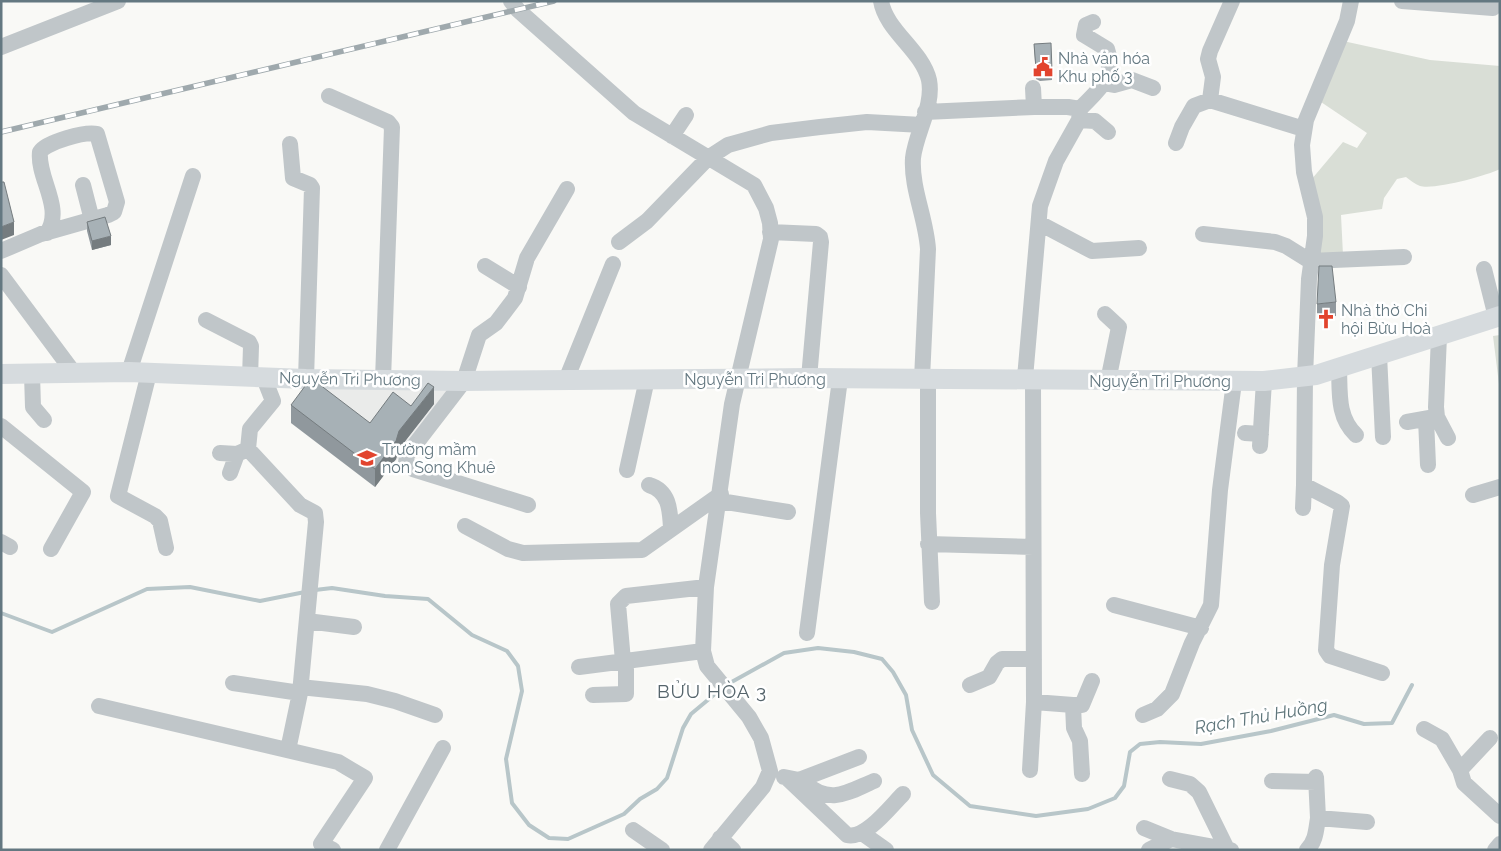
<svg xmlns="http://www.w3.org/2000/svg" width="1501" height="851" viewBox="0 0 1501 851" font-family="Raleway,sans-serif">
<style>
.built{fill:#eaebea}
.green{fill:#d9ded6}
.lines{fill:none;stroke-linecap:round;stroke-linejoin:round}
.stream{stroke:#b8c6c9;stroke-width:4}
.minor{stroke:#c0c6c9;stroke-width:16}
.major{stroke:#d6dbde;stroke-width:20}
.rail-casing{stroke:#9fa9ad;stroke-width:5.5}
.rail{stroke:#fff;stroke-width:4;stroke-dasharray:11;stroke-linecap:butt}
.wall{fill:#90989d}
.shaded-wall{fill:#757c7f}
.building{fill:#a7b1b6;stroke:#757c7f}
.labels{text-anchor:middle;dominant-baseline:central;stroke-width:5;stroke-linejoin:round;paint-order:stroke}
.poi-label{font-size:16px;fill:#647881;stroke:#fff;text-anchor:start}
.street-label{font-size:16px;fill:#647881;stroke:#fff}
.water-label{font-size:18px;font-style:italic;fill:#5f767b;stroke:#fff}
.quarter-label{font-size:19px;letter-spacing:1px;fill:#56656c;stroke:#fff}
</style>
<rect width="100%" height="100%" fill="#f9f9f6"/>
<path class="built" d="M304 386 454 388 375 487 291 423Z"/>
<path class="green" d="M1343 41 1430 60 1500 66V169C1486 176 1434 190 1420 186 1415 184 1410 180 1406 177L1397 179 1384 198 1382 209 1341 215 1343 255 1315 257 1311 180 1343 142 1357 148 1367 133 1318 100Z
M1500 335V392L1493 336Z"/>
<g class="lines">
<path class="stream" d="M315 590 332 588 385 596 428 599 472 635 507 651 518 666 522 691 506 759 512 803 529 825 549 838 568 839 624 814 640 799 657 789 667 778 683 728 691 714 721 689
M1 613 52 632 147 589 190 587 260 601 305 592
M728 684 784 653 818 648 854 652 882 659 893 672 906 695 912 730 933 775 970 806 1036 816 1088 809 1115 798 1124 786 1130 752 1140 744 1160 742 1201 744 1271 731 1334 715 1364 724 1392 723 1412 685"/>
<path class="minor" d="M511 1 518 10 634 113 754 185 766 208 770 223 771 239 732 404 706 587 703 651 707 666 749 717 761 738 770 771 763 787 711 850
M881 1C886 31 922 50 929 80 934 106 916 132 913 158 911 188 926 218 928 249L922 379
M1351 1 1347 21 1306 120 1302 145 1304 172 1315 217V236L1309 279 1305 377 1304 485 1337 502 1342 506 1332 565 1326 650 1330 656 1382 673
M1402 1 1493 8
M1 47 118 1
M1103 83 1114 85 1132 80 1153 88
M1033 88 1034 107
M329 96 388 122 392 127 383 380
M1210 100 1213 77 1208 59 1210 51 1232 1
M925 112 1034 107H1068L1080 109C1098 90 1117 77 1107 49L1084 35 1086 25 1093 22
M1079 120 1095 121 1108 132
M672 136 686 115
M1176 143 1182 127 1194 106 1210 100 1304 129
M290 144 293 178 310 185 312 188 306 379
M83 185 92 220
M1039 223 1092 251 1139 248
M770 232 816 234 820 237 821 242 809 378
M1203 234 1275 242 1286 246 1310 261 1404 257
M619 242 647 221 708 158 728 145 771 133 820 127 867 122 922 125
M1 251 41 234 108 215 114 212 117 202 97 134C86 131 46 142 40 152 37 178 64 208 47 233
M485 266 519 287
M1484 269 1496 317
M1 275 74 373
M1105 314 1119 327 1108 381
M206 320 249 342 251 346 250 378
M1439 336 1436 407 1437 417 1448 438
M1379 355 1383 437
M1339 368C1340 393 1337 417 1356 435
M129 372 193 176
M149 373 118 496 155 516 160 521 166 548
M32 374 33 407 44 420
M264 378 273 401 250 429 248 449 300 505 315 513 316 522 300 693 288 750
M1025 378 1040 206 1056 161 1079 120 1080 109
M928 379V513L932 602
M566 380 613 264
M1426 419 1428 465
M1407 422 1435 417
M1 426 83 492 51 549
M1245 433 1261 434
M1260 446 1264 381
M220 453 237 454 248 449
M627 470 647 379
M230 473 237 454
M649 485C669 491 670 509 671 528
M1473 495 1500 487
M720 501 788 512
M528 505 413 469 406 463 407 455 464 381 479 335 496 323 515 298 527 258 567 189
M1303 508 1304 485
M465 526 508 549 523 553 642 550 721 494
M1 542 10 547
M928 544 1033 547
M1114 605 1201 628
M307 621 354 627
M807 633 840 379
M623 661 618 604 626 596 706 587
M579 667 703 651
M233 683 300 693
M970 685 989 677 997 663 1002 659H1034
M300 687 367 694 395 701 435 715
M593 695 626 694V660
M1034 702 1073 705 1074 728 1080 741 1082 774
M1073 705H1082L1092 681
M99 706 338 762 365 778 321 844 333 850
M1143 715 1157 709 1172 694 1192 643 1211 605 1220 490 1234 382
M1424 729 1442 739 1460 770 1464 783 1500 816
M1030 770 1034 702 1033 381
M1460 770 1490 738
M784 777 799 780 859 757
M1316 777 1318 818
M788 779 847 835C865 840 890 807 903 794
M1170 779 1190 784 1199 792 1227 849
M1272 781 1316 782
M804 783C831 805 846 793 874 781
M1144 828 1171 839 1231 850
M633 830 662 850
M862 833 886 850
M720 838 733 850
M387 850 443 748
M1149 850 1171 839
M1307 850C1316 841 1316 830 1318 818L1367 822
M1495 850 1500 844"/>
<path class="major" d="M1 374 129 372 306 379 464 381 809 378 1264 381 1316 375 1500 316"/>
<defs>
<path id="rail" d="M1 132 554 1"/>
</defs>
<use href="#rail" class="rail-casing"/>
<use href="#rail" class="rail"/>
</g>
<path class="wall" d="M1034 44 1052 71V80L1040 81 1036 79Z
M87 222 111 245 92 250 87 231Z
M1336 302V316L1317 318V304Z
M434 404 399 449 396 459 375 487 291 423V405L370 423Z"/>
<path class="shaded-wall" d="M14 222V235L1 240V227Z
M111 236V245L92 250V241Z
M434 387V404L399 449 396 459 375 487V469L399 431Z"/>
<path class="building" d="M1051 43 1052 71 1040 72 1036 69 1034 44Z
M1 182H4L14 222 1 227Z
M105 217 111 236 92 241 87 222Z
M1319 266H1332L1336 302 1317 304Z
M311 378 370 423 393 392 411 406 428 383 434 387 399 431 396 441 375 469 291 405Z"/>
<defs>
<symbol id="civic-bare" viewBox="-9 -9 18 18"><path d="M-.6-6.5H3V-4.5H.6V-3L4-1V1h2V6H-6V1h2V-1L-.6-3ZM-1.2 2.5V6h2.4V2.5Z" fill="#e2442e" stroke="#fff" stroke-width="2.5" paint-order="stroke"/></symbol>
<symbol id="church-bare" viewBox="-9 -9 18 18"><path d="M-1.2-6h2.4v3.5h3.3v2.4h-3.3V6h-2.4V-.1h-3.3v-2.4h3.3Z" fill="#e2442e" stroke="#fff" stroke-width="2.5" paint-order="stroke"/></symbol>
<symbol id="school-bare" viewBox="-9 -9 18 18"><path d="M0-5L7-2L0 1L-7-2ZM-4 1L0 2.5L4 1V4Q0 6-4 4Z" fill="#e2442e" stroke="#fff" stroke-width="2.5" paint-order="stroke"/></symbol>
</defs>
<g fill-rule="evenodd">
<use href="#civic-bare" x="1029" y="53" width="28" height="28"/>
<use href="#church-bare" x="1312" y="305" width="28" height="28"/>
<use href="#school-bare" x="353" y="444" width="28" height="28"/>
</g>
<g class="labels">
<g class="poi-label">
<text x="1058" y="58">Nhà văn hóa<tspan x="1058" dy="18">Khu phố 3</tspan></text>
<text x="1341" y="310">Nhà thờ Chi<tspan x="1341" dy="18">hội Bửu Hoà</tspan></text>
<text x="382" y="449">Trường mầm<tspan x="382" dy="18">non Song Khuê</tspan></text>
</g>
<g class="street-label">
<text transform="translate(350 379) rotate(1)">Nguyễn Tri Phương</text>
<text x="755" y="379">Nguyễn Tri Phương</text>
<text x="1160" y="381">Nguyễn Tri Phương</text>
</g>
<g class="water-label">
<text transform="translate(1261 716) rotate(-10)">Rạch Thủ Huồng</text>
</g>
<g class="quarter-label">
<text x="712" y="691">BỬU HÒA 3</text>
</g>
</g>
<rect width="1501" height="851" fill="none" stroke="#647881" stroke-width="5"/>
</svg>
